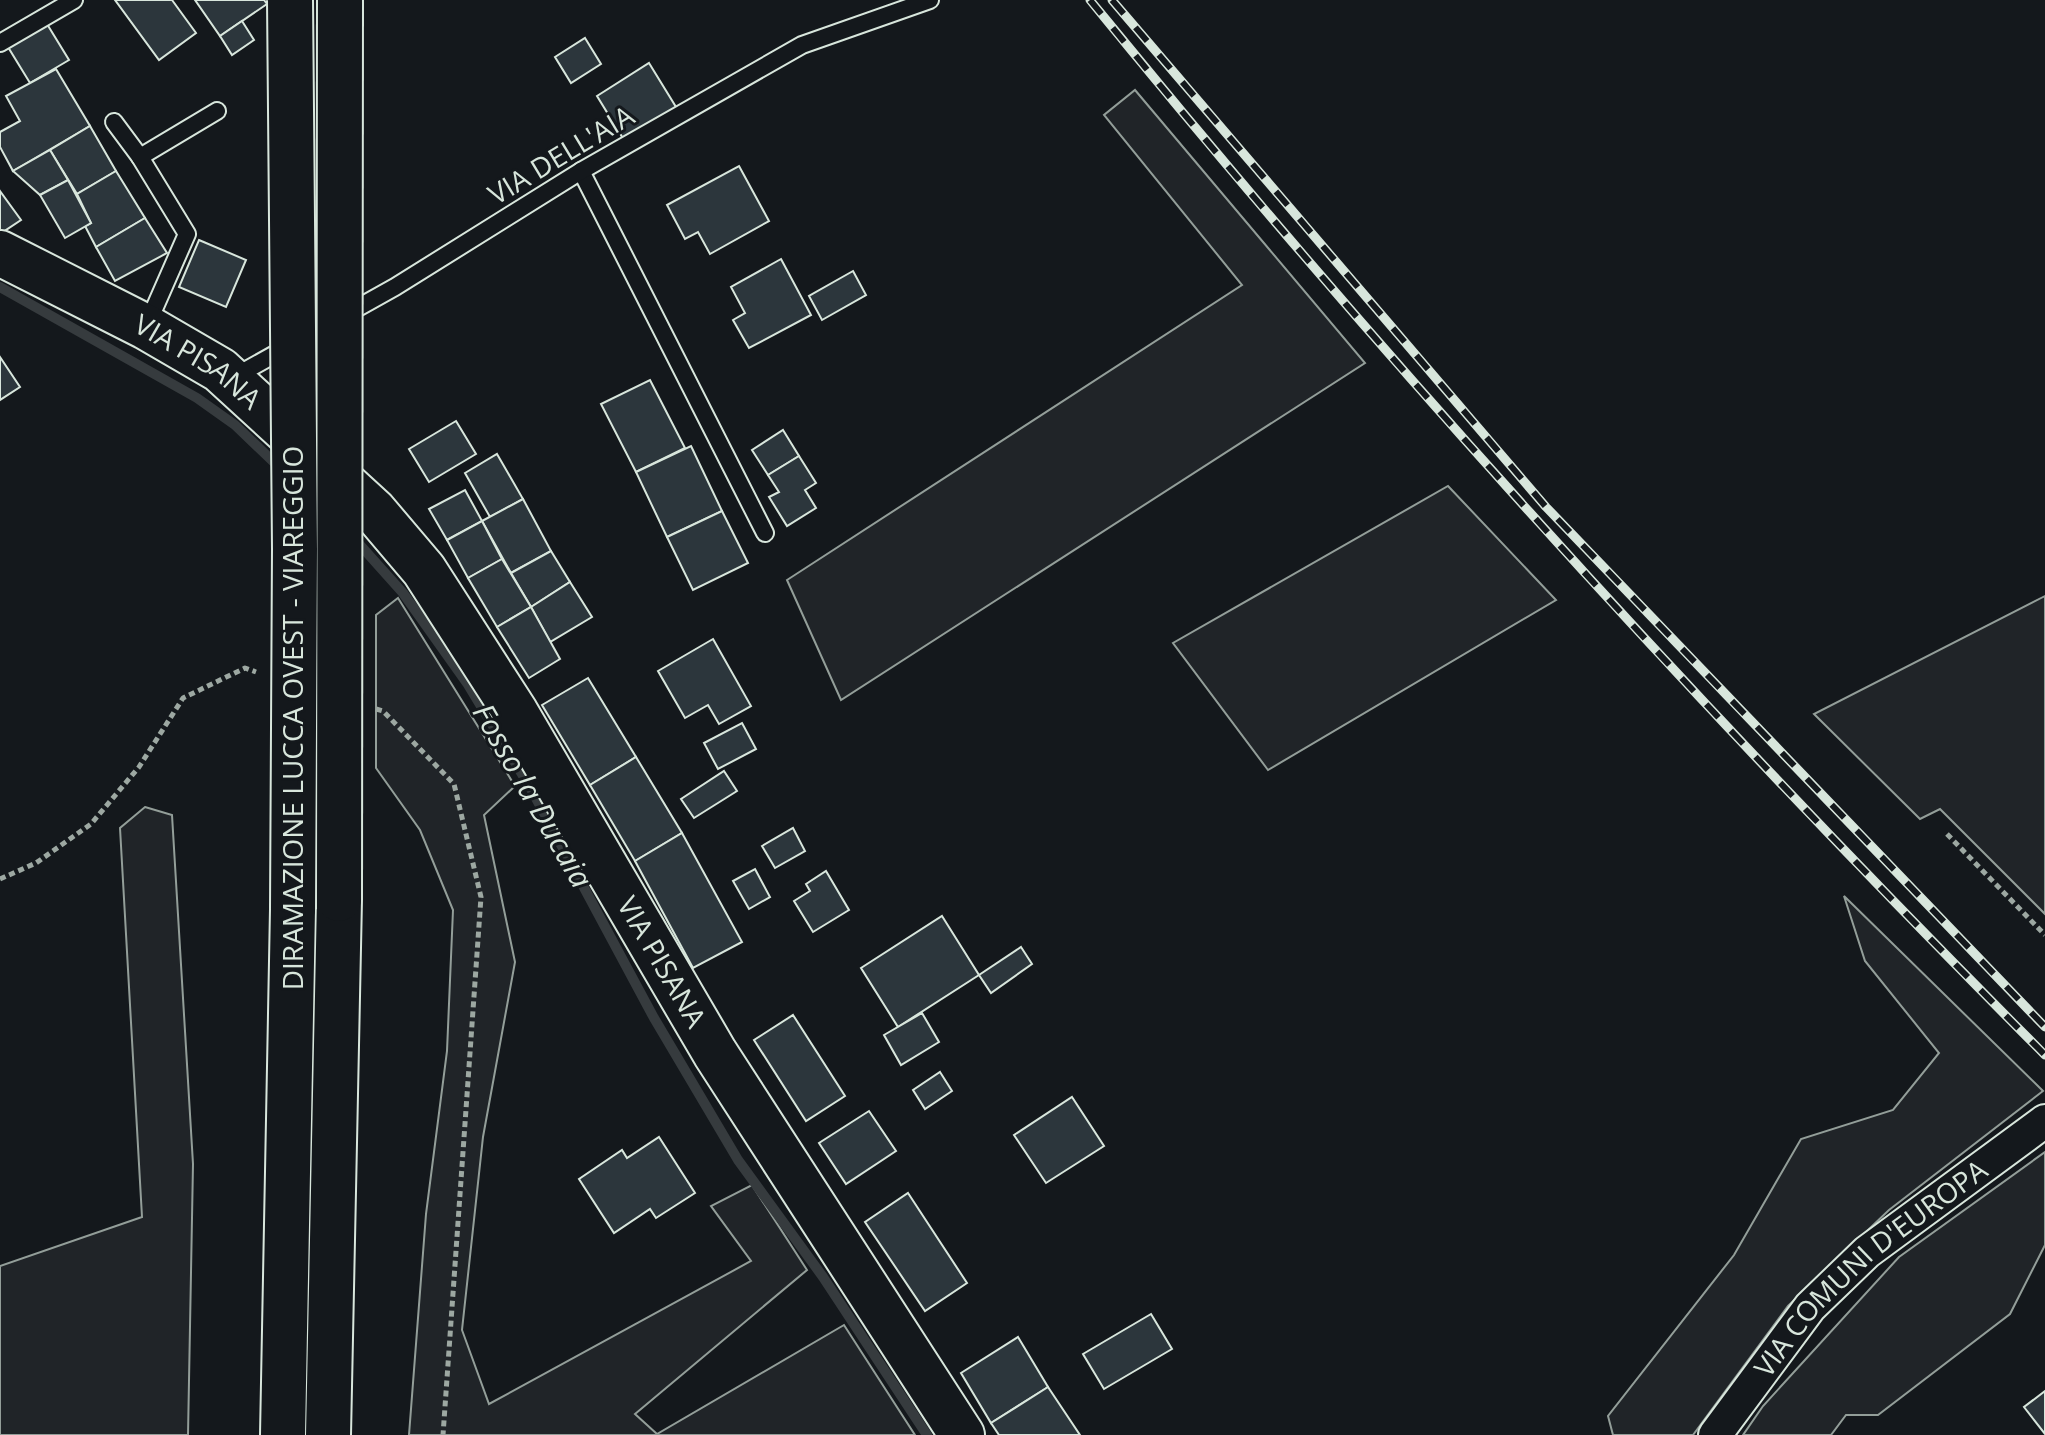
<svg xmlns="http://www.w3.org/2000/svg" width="2045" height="1435" font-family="'Open Sans',sans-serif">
<rect width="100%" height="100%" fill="#14181c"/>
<g fill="#202428" stroke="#939e99" stroke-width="2">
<polygon points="1135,90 1365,363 841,700 787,580 1242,285 1104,115"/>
<polygon points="1448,486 1556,600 1268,770 1173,643"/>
<polygon points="2045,596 2045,914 1940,809 1920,819 1814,714"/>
<polygon points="398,598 515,786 484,815 515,962 483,1137 462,1330 489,1404 751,1261 711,1206 752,1185 807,1270 635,1414 657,1434 844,1325 915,1435 409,1435 426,1214 447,1051 453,910 420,830 376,768 376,615"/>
<polygon points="145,807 172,815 193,1164 188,1435 0,1435 0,1266 142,1217 120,828"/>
<polygon points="1844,896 2043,1091 1889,1210 1788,1306 1693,1435 1613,1435 1608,1416 1734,1255 1801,1139 1893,1110 1939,1053 1865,961"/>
<polygon points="2045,1152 2045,1245 2010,1314 1878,1415 1846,1415 1831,1435 1743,1435 1763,1406 1899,1257"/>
</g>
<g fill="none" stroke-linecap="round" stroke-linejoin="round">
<g stroke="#363b3e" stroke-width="10">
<polyline points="0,287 197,398 235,425 282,470"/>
<polyline points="352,536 403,593 467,683 531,789 654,1018 738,1160 823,1277 927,1435"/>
</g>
</g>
<g fill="#2c363c" stroke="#d8e6dc" stroke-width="2">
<polygon points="115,0 172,0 196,33 159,60"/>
<polygon points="195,0 264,0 267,4 220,36"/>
<polygon points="242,21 254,40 232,55 220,36"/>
<polygon points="47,24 69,60 30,83 8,47"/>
<polygon points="585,38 601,64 571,83 555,57"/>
<polygon points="649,63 676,107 624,140 597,96"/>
<polygon points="56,69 90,126 13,171 0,147 0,132 20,121 6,96"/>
<polygon points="90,126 116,171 77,194 50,150"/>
<polygon points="50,150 68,180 40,195 13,171"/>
<polygon points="739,166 769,221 710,254 698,232 685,239 667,205"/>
<polygon points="116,171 145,218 96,247 85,226 91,223 77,194"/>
<polygon points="68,180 91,223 65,238 40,195"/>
<polygon points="0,191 21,220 0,234"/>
<polygon points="145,218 167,253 115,281 96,247"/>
<polygon points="199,240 246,260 226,307 179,287"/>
<polygon points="781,259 811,315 749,348 733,320 745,313 731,287"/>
<polygon points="853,271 866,295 822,320 809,296"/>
<polygon points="0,357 20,387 0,400"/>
<polygon points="650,380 685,448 636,472 601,404"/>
<polygon points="456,421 476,454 429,482 409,449"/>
<polygon points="783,430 799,456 768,475 752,450"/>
<polygon points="691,446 722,511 667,537 636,472"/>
<polygon points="497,454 523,499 490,517 465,473"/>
<polygon points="799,456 816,483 805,490 816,508 787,526 769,497 779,492 768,475"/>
<polygon points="465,490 482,521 447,540 429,509"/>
<polygon points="523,499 551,551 511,573 482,521"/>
<polygon points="722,511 748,563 693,590 667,537"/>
<polygon points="482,521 502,559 468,578 447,540"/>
<polygon points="551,551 570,582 531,607 511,573"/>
<polygon points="502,559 531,607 497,627 468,578"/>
<polygon points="570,582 592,617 550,642 531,607"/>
<polygon points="531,607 560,659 529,678 497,627"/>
<polygon points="713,639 751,706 719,724 708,705 685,718 658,671"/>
<polygon points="588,678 636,757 590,785 542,705"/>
<polygon points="742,723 756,749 718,769 704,743"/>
<polygon points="636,757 682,833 635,861 590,785"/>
<polygon points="724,771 737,791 694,818 681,799"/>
<polygon points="793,828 805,851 775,868 762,846"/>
<polygon points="682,833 742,942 693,968 635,861"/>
<polygon points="755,869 770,897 749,909 733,881"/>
<polygon points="826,871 849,910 813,932 794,901 810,891 806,884"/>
<polygon points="942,916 979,975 898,1027 861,968"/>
<polygon points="1021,947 1032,964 991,993 979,975"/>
<polygon points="922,1013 939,1042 901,1065 884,1035"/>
<polygon points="793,1015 845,1096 806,1121 754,1040"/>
<polygon points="940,1072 952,1091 925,1109 913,1090"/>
<polygon points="1072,1097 1104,1146 1046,1183 1014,1135"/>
<polygon points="869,1111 896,1151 846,1184 819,1143"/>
<polygon points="659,1137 695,1193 656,1218 650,1209 614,1233 579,1179 622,1150 627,1158"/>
<polygon points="908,1193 967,1283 925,1311 865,1222"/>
<polygon points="1151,1314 1172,1349 1104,1389 1083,1354"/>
<polygon points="1018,1337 1048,1387 991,1423 961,1373"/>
<polygon points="1048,1387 1080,1435 999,1435 991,1423"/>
<polygon points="2045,1391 2045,1434 2024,1407"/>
</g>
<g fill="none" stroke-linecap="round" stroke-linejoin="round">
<defs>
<g id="service">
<polyline points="0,43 74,0"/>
<polyline points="114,122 140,157"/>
<polyline points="581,171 765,533"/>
<polyline points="147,325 187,234 140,157 217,111"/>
<polyline points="234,377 395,287 581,171 802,45 930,0"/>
</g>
<g id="minor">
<path id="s1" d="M 1715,1435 L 1810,1307 L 1867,1252 L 2045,1121"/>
</g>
<g id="secondary">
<path id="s2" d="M 0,253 L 146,327 L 220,370 L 374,511 L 424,570 L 516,713 L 715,1053 L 962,1435"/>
</g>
<g id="motorway">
<polyline points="283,1435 293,909"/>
<polyline points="328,1435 339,899"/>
</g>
</defs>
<use href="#service" stroke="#d8e6dc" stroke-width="20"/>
<use href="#minor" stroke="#d8e6dc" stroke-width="36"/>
<use href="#secondary" stroke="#d8e6dc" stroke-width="48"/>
<use href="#motorway" stroke="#d8e6dc" stroke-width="48"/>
<g stroke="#9da8a2" stroke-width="5" stroke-dasharray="6 4" stroke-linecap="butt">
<polyline points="376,709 383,711 454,784 481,897 443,1435"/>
<polyline points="1947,834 2045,935"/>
<polyline points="0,879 36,863 91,824 139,767 183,698 245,668 256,672"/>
</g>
<use href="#service" stroke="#14181c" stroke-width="16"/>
<use href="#minor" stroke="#14181c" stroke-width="32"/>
<use href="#secondary" stroke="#14181c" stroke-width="44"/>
<use href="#motorway" stroke="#14181c" stroke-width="44"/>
<defs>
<g id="rail">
<path d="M 1090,0 C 1390,368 1710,719 2045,1055"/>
<polyline points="1112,0 1546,507 2045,1027"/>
</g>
</defs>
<use href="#rail" stroke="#d8e6dc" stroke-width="9"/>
<use href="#rail" stroke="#14181c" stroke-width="6" stroke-dasharray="18" stroke-linecap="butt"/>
<defs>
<g id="motorway-bridge">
<polyline points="290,0 295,549 293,909"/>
<polyline points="339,899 340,0"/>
</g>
</defs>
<use href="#motorway-bridge" stroke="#d8e6dc" stroke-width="48" stroke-linecap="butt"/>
<use href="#motorway-bridge" stroke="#14181c" stroke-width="44"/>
</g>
<g text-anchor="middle" stroke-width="6" stroke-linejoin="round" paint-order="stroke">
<g font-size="28" fill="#d8e6dc" stroke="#14181c">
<text transform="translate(561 155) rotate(-31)" y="10">VIA DELL'AIA</text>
<text dy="10" stroke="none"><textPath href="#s2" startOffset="226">VIA PISANA</textPath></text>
<text transform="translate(293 718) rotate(-90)" y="10">DIRAMAZIONE LUCCA OVEST - VIAREGGIO</text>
<text dy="10" stroke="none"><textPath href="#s2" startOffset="994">VIA PISANA</textPath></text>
<text dy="10" stroke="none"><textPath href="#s1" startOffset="230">VIA COMUNI D'EUROPA</textPath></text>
</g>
<g font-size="30" font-style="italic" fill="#d8e6dc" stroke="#14181c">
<text transform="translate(532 796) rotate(60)" y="10">Fosso la Ducaia</text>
</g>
</g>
</svg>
